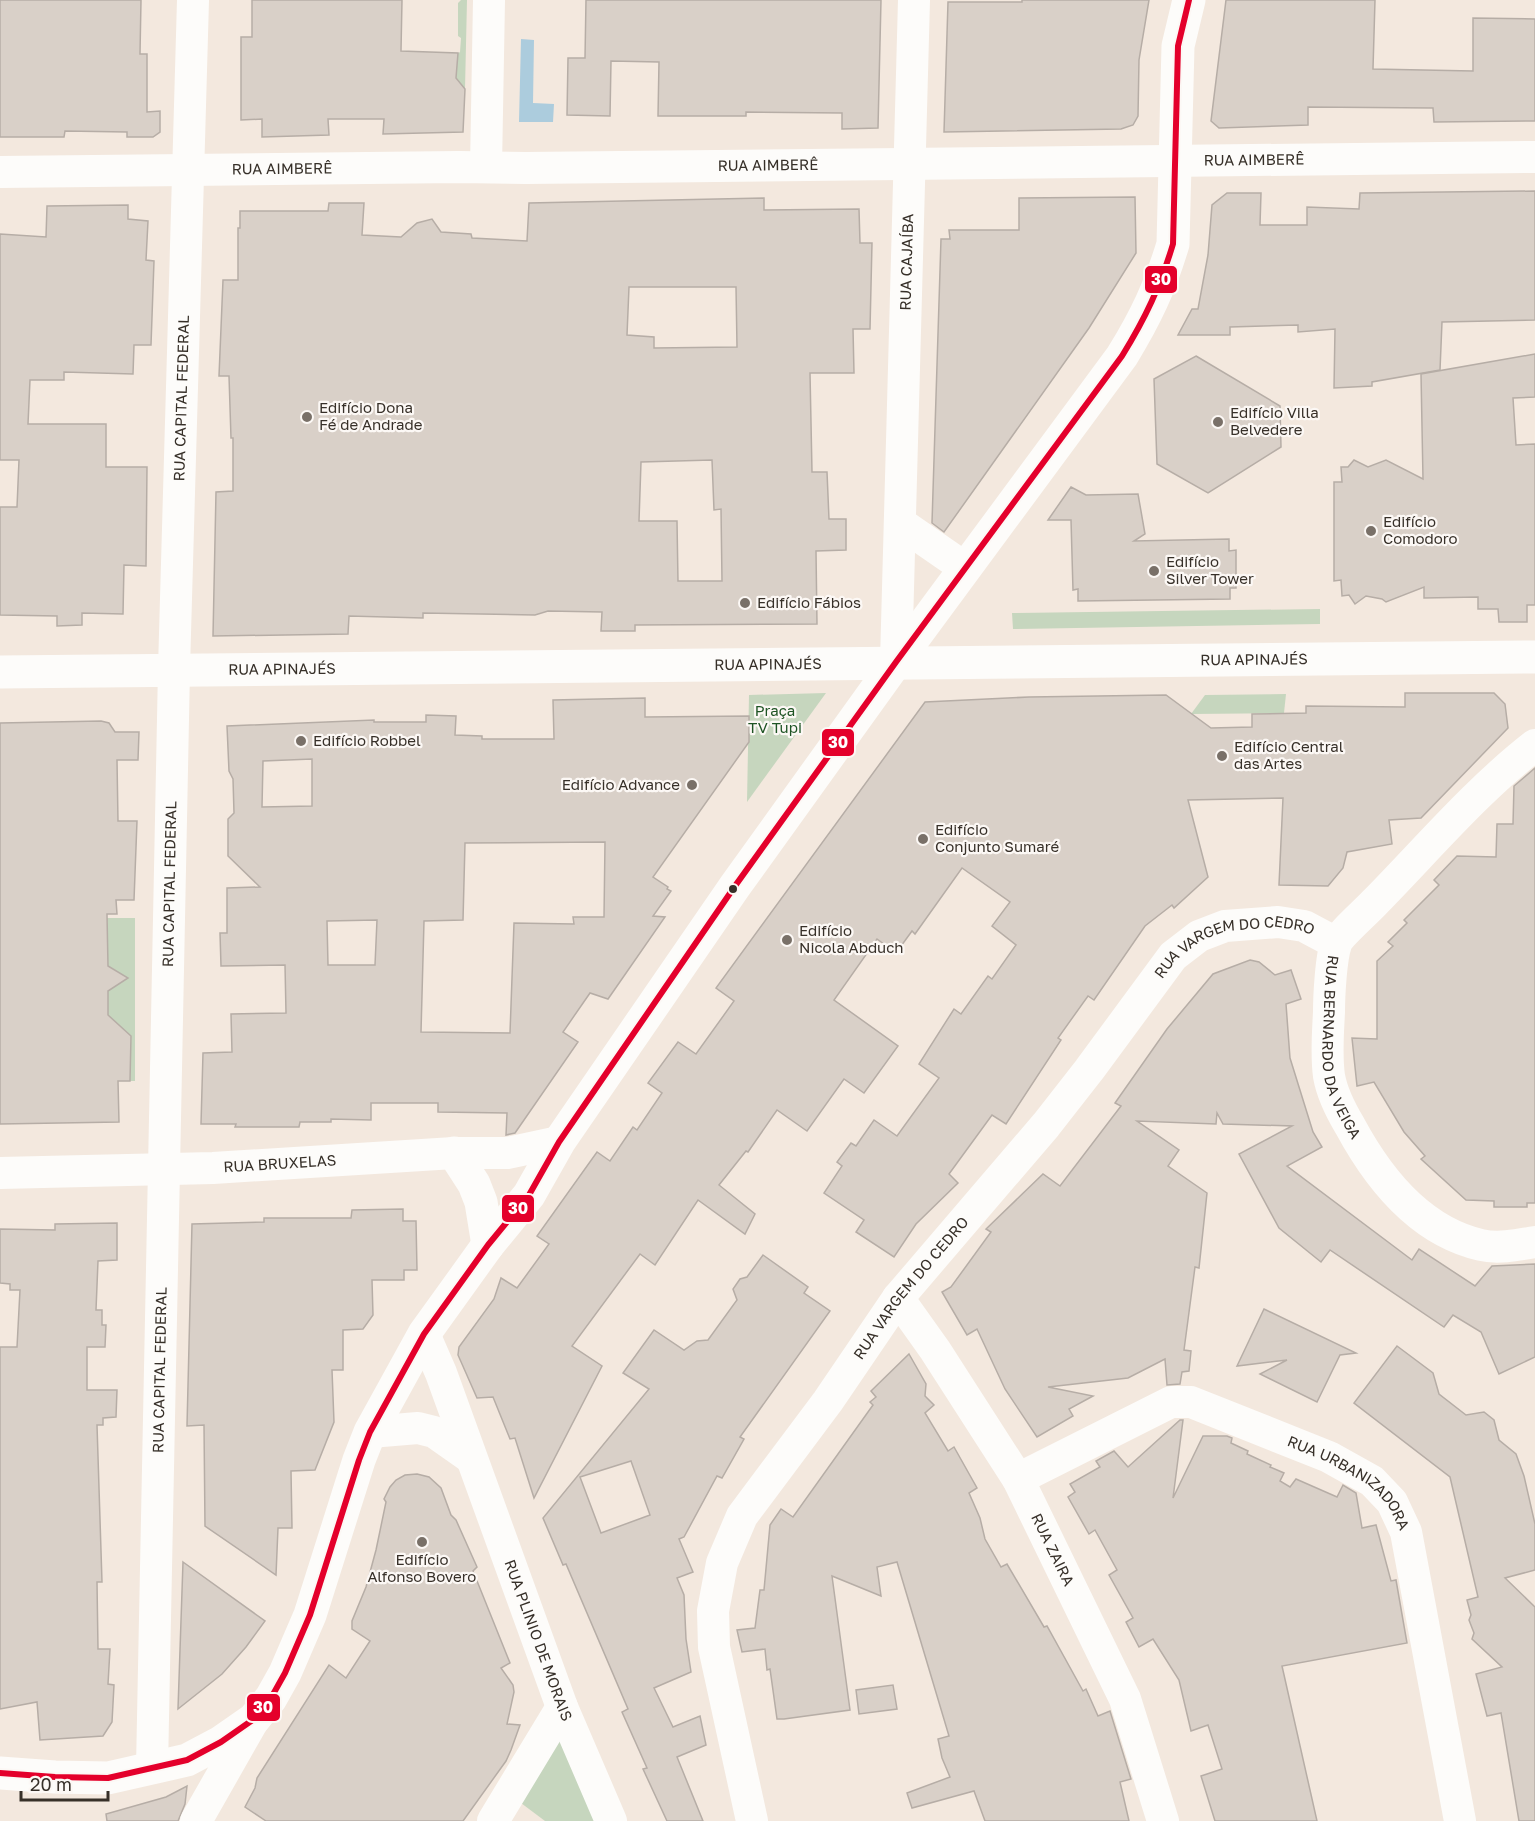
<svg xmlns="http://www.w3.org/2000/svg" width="1535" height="1821" font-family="'Golos Text',sans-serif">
<rect width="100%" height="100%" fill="#f3e8de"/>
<g fill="#c6d6be">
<polygon points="461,0 467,0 465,89 455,83 456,55 460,52 461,38 458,36 458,3"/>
<polygon points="1320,609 1320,624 1013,629 1012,613"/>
<polygon points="826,693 747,802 749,695"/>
<polygon points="1286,694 1284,713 1191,714 1205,695"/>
<polygon points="107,918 135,918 135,1081 130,1081 131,1036 101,1009 108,987 123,981 123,975 108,966"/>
<polygon points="566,1726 603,1821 545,1821 521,1803"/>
</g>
<polygon fill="#acccdd" points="521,39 534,40 533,103 554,104 553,122 519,122"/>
<g fill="#d9d0c8" stroke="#b6ada6" stroke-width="1.5" fill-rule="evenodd">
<polygon points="0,0 141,0 140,54 147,54 147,112 160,111 160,132 153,137 127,137 127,132 65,131 64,137 0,137"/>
<polygon points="252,0 402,0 401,51 458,53 456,78 465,89 463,132 383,134 384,119 328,119 329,135 262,137 262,119 241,120 241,37 252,37"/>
<polygon points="586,0 881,0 878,128 842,129 842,113 746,112 746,116 658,116 659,62 611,61 610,116 567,115 568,58 585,58"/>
<polygon points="1022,0 1149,0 1139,60 1138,116 1133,125 1121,129 944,132 948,2 1022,2"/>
<polygon points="1226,0 1375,0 1373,69 1473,71 1473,18 1535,19 1535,121 1434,122 1433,108 1308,107 1308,125 1219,128 1211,121"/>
<polygon points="1535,191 1535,320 1442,322 1440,370 1372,382 1372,386 1334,388 1335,329 1298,332 1298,325 1230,327 1230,335 1178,335 1192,309 1198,309 1208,255 1212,205 1227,193 1261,193 1260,225 1307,225 1307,207 1359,209 1360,193"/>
<polygon points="1135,197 1136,253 1089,328 944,532 932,523 941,239 950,239 949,230 1019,230 1019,198"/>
<path d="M 764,198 L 764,210 L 859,209 L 860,243 L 872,243 L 870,329 L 853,329 L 854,373 L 810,373 L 812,472 L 827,472 L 829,519 L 846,519 L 846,550 L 816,551 L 817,624 L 635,625 L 635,631 L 601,631 L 602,612 L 548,611 L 535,615 L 423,613 L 423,618 L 349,616 L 348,634 L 213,636 L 216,492 L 233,491 L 233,438 L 231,438 L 229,376 L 219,376 L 223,280 L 238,280 L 238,228 L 240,228 L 240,211 L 328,211 L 329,203 L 364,203 L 362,235 L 401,237 L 417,223 L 432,219 L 441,232 L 471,234 L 472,238 L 527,241 L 529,203 ZM 629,287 L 736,287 L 737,347 L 654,348 L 654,337 L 627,335 ZM 712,460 L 714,510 L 721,509 L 722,581 L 678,581 L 677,521 L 639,521 L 641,462 Z"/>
<polygon points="128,205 128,219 148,221 146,260 154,261 151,345 134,345 133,374 64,372 64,380 30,380 28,424 106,424 106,467 147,467 146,566 124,565 123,614 82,613 82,625 57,626 57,616 0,615 0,507 17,507 19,460 0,460 0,234 46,237 47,206"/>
<polygon points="1535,354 1535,397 1513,398 1516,445 1535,444 1535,605 1527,605 1527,622 1499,622 1498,609 1478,609 1478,597 1424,598 1424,587 1386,602 1382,599 1366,596 1355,604 1349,595 1342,596 1341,580 1334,581 1334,482 1342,482 1341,467 1348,467 1354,460 1368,467 1386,460 1423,479 1421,374"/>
<polygon points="1196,356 1280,406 1281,447 1208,493 1157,464 1154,379"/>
<polygon points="1071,487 1086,495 1138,494 1145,534 1134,541 1229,539 1229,551 1236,550 1236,588 1230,588 1230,599 1078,601 1078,589 1073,590 1071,520 1048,520"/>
<polygon points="1405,693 1494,693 1505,704 1508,728 1421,818 1389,820 1392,844 1347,852 1343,868 1328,886 1279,885 1283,798 1188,800 1208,877 1174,908 1172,905 1145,926 1094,1000 1088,996 1058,1038 1061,1040 1006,1124 992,1115 949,1174 958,1183 916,1224 894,1257 856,1232 864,1220 824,1193 842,1166 837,1162 851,1143 856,1146 874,1120 897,1136 939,1078 919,1064 954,1009 961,1014 988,976 992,979 1016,945 992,926 1010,902 962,868 915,934 912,931 896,953 877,939 834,1000 898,1046 864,1093 844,1079 807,1131 777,1110 748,1152 746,1151 719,1185 755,1214 745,1234 698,1200 655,1265 640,1254 572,1346 602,1366 534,1498 515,1438 510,1439 493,1397 477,1398 458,1355 459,1347 494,1299 501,1278 517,1288 549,1244 537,1236 597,1152 610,1161 633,1127 637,1130 662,1093 648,1083 678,1042 696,1054 734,1001 716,988 925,702 1029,697 1166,695 1211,728 1252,727 1252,714 1306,713 1306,706 1405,707"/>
<path d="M 645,698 L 645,717 L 749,716 L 749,742 L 653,877 L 668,887 L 667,889 L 671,891 L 653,916 L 665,917 L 608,999 L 590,993 L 563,1032 L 578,1042 L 515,1133 L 506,1135 L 507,1113 L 438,1112 L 438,1103 L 371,1103 L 371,1120 L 331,1119 L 331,1122 L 300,1122 L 299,1127 L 235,1127 L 236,1124 L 201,1124 L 203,1053 L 232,1052 L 231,1014 L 286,1013 L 285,965 L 221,966 L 220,933 L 227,933 L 227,888 L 260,887 L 228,856 L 228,819 L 234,813 L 233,779 L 229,771 L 227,726 L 374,720 L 374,722 L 426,722 L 426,715 L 456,716 L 455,735 L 482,736 L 482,739 L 554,739 L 553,700 ZM 312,759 L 312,806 L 262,807 L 263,761 ZM 605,842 L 604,917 L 573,917 L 574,924 L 514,923 L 510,1033 L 421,1032 L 424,921 L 463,920 L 465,843 ZM 327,921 L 377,920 L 375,965 L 328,965 Z"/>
<polygon points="101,721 109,723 115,732 139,732 138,760 117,760 118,821 137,821 134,900 116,900 117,914 107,914 108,966 128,978 108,991 108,1015 131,1036 130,1081 118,1081 119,1122 0,1124 0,723"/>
<polygon points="1535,768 1535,1203 1527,1203 1527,1207 1494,1207 1494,1201 1466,1200 1421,1159 1425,1156 1404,1132 1374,1082 1357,1086 1352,1038 1377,1039 1377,961 1393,946 1388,942 1407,923 1404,920 1439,885 1434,880 1457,856 1496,857 1497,824 1513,824 1514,786"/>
<polygon points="1250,960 1259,962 1275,975 1291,970 1301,999 1286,1004 1290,1058 1313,1132 1322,1147 1287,1166 1412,1260 1419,1249 1475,1286 1492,1266 1535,1264 1535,1357 1499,1374 1481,1332 1453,1315 1444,1327 1330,1250 1321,1262 1279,1228 1239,1154 1292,1126 1223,1124 1217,1113 1216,1124 1137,1121 1179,1150 1168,1166 1207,1193 1199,1268 1195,1267 1184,1350 1191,1351 1189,1371 1182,1372 1180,1384 1167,1385 1165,1359 1128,1378 1048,1387 1093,1396 1069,1409 1073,1416 1037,1437 1005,1389 977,1329 967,1335 942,1292 951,1287 991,1232 986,1229 1043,1174 1060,1186 1121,1106 1115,1103 1167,1029 1213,974"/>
<polygon points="403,1209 403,1221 416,1221 417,1270 404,1270 404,1280 372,1280 373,1315 363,1329 343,1330 343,1370 332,1370 334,1422 315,1470 291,1471 292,1528 278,1528 276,1575 205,1526 204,1425 187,1426 192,1224 264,1222 264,1218 351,1218 352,1210"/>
<polygon points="117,1223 117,1260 98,1261 96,1310 102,1310 102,1325 106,1325 105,1347 87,1347 87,1390 117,1390 116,1417 103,1418 103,1425 97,1425 102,1582 97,1582 98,1649 110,1649 108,1684 114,1685 112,1722 103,1736 40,1740 37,1702 0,1709 0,1347 17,1347 20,1290 10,1290 10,1284 0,1283 0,1229 55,1230 55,1224"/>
<path d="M 763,1255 L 808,1287 L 804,1293 L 830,1311 L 740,1437 L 744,1439 L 722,1478 L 717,1476 L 684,1537 L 679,1539 L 693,1572 L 677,1578 L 684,1595 L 686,1639 L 691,1672 L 654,1688 L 673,1727 L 700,1716 L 706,1745 L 677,1757 L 703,1821 L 667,1821 L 643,1769 L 647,1768 L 622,1712 L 628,1709 L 566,1564 L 563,1565 L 543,1518 L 649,1389 L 623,1373 L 654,1330 L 684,1350 L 697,1341 L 708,1340 L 737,1300 L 733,1289 L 740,1279 L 747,1277 ZM 631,1461 L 650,1515 L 601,1533 L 580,1477 Z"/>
<polygon points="1264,1309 1356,1353 1340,1355 1317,1402 1260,1374 1287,1360 1237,1366"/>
<polygon points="1397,1346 1433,1373 1439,1394 1466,1415 1484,1412 1494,1420 1499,1440 1516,1454 1524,1476 1535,1524 1535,1570 1505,1578 1535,1607 1535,1821 1519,1821 1501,1713 1487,1716 1476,1674 1502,1667 1472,1639 1474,1633 1469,1620 1471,1615 1467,1600 1478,1597 1450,1477 1354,1403"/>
<polygon points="909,1354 926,1384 925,1396 934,1405 925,1413 948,1451 954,1447 977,1488 969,1493 980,1518 985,1539 1001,1567 1007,1564 1044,1627 1047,1626 1083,1691 1086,1689 1098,1716 1110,1711 1131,1779 1120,1782 1129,1821 985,1821 974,1791 912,1808 907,1793 950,1777 942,1758 938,1739 949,1736 897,1562 877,1567 881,1596 832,1576 850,1710 784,1719 777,1719 770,1669 767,1670 765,1649 742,1652 737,1630 755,1628 760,1590 764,1590 770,1525 781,1509 793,1517 873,1405 870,1402 876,1397 871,1391"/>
<polygon points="1180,1420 1183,1420 1173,1498 1203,1436 1227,1436 1232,1438 1231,1443 1248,1451 1247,1454 1271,1465 1270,1467 1284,1473 1280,1481 1290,1487 1296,1479 1337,1497 1343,1485 1356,1493 1362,1528 1376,1525 1391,1581 1396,1580 1407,1643 1282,1666 1317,1821 1215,1821 1201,1776 1222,1769 1208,1725 1191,1731 1179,1680 1153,1639 1139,1647 1126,1622 1133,1618 1109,1575 1117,1570 1095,1530 1089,1534 1068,1497 1075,1492 1070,1484 1100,1467 1096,1461 1114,1451 1128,1467"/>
<polygon points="417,1474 429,1477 441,1488 451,1515 456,1520 477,1567 473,1571 510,1663 501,1668 513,1685 514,1692 507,1724 520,1725 511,1750 506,1761 463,1821 266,1821 245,1807 255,1788 257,1778 329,1665 346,1678 370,1641 352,1629 352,1621 366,1587 376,1550 386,1502 384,1499 390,1487 396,1480 405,1475"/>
<polygon points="183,1562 265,1621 246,1647 222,1674 178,1709"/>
<polygon points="893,1685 897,1709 859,1714 856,1690"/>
<polygon points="187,1786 185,1804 178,1821 107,1821 106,1814 166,1797"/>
</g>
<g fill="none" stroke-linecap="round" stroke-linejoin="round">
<g stroke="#fdfcfa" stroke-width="32">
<polyline points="486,167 489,0"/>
<path id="s1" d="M 0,172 L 459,167 L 526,168 L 1535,157"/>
<polyline points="900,523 965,568"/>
<path id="s2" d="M 896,662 L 914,0"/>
<path id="s3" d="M 1535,745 C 1477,790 1428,848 1376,901 C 1368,910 1339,935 1336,944 C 1331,958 1329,996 1329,1012 C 1328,1033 1326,1055 1329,1076 C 1332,1093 1341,1111 1350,1126 C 1378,1178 1420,1231 1481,1245 C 1498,1249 1518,1245 1535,1242"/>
<path id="s4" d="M 0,1173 L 213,1168 L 454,1153 L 507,1153 L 559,1142"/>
<path id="s5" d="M 898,1298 L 935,1350 L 1018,1479 L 1125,1699 L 1163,1821"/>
<path id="s6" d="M 424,1334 L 441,1373 L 562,1707 L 611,1821"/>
<polyline points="370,1432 418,1428 434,1432 471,1458"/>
<path id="s7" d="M 1018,1479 L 1171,1402 L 1191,1402 L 1329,1457 L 1372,1481 L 1392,1502 L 1406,1532 L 1460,1821"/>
<path id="s8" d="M 152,1768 L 174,669 L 193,0"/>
<polyline points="196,1821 254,1719"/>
<polyline points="493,1821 562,1707"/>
<path id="s9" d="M 752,1821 L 714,1647 L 713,1611 L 722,1563 L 742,1516 L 828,1401 L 898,1298 L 1046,1125 L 1089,1070 L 1173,956 L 1199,936 L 1225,926 L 1278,922 L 1304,926 L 1336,943"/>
</g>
<g stroke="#fdfcfa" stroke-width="33">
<path id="s10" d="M 0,672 L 1535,657"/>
<polyline points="454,1153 474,1184 481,1202 488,1245"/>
<path d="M 0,1773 L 55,1777 L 108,1778 L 187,1760 L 221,1742 L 254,1719 L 271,1698 L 285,1673 L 310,1615 L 359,1460 L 370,1432 L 424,1334 L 488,1245 L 529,1195 L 559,1142 L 735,886 L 896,662 L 1122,356 C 1146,317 1160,287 1173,244 L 1178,46 L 1189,0"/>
</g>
<defs>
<path id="bus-1" d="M 0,1773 L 55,1777 L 108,1778 L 187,1760 L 221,1742 L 254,1719 L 271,1698 L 285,1673 L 310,1615 L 359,1460 L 370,1432 L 424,1334 L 488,1245 L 529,1195 L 559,1142 L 735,886 L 896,662 L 1122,356 C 1146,317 1160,287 1173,244 L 1178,46 L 1189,0"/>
</defs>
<use href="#bus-1" stroke="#fcf8f5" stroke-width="10"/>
<use href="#bus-1" stroke="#e4002b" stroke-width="6"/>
</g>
<g fill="#797068" stroke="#fcf8f5" stroke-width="2">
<circle cx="307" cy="417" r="6"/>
<circle cx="1218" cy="422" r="6"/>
<circle cx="1371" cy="531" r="6"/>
<circle cx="1154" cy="571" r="6"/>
<circle cx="745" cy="603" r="6"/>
<circle cx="301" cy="741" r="6"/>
<circle cx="1222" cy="756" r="6"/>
<circle cx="692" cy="785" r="6"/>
<circle cx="923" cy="839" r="6"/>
<circle cx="787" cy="940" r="6"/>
<circle cx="422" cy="1542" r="6"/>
</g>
<circle fill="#373029" stroke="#fcf8f5" stroke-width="2" cx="733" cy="889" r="5"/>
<g text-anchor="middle" stroke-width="4.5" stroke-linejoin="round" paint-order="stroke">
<g font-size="15" fill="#373029" stroke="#fcf8f5">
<text dy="5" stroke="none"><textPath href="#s1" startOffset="1254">RUA AIMBERÊ</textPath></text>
<text dy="5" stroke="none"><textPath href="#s1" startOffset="768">RUA AIMBERÊ</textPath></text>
<text dy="5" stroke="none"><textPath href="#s1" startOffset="282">RUA AIMBERÊ</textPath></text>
<text dy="5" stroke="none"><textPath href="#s2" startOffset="400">RUA CAJAÍBA</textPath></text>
<text dy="5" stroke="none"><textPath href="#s8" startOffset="1370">RUA CAPITAL FEDERAL</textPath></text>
<text dy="5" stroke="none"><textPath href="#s10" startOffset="1254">RUA APINAJÉS</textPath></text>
<text dy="5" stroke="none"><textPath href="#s10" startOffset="768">RUA APINAJÉS</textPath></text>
<text dy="5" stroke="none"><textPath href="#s10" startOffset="282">RUA APINAJÉS</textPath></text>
<text dy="5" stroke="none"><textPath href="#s8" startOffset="884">RUA CAPITAL FEDERAL</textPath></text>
<text dy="5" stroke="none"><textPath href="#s9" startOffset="1084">RUA VARGEM DO CEDRO</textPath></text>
<text dy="5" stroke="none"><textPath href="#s3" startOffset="388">RUA BERNARDO DA VEIGA</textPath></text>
<text dy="5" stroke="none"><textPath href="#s4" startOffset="280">RUA BRUXELAS</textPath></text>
<text dy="5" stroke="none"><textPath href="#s9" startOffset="598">RUA VARGEM DO CEDRO</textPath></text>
<text dy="5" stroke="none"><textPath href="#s8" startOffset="398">RUA CAPITAL FEDERAL</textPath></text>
<text dy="5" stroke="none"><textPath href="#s7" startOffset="372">RUA URBANIZADORA</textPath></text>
<text dy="5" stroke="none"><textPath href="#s5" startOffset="296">RUA ZAIRA</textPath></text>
<text dy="5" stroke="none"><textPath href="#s6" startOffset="327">RUA PLINIO DE MORAIS</textPath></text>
</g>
<g font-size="15" fill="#373029" stroke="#fcf8f5" text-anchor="start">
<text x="319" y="413">Edifício Dona<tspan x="319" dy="17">Fé de Andrade</tspan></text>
<text x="1230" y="418">Edifício Villa<tspan x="1230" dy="17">Belvedere</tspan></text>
<text x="1383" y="527">Edifício<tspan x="1383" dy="17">Comodoro</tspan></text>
<text x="1166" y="567">Edifício<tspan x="1166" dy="17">Silver Tower</tspan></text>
<text x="757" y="608">Edifício Fábios</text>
<text x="313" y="746">Edifício Robbel</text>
<text x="1234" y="752">Edifício Central<tspan x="1234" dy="17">das Artes</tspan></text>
<text x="680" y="790" text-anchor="end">Edifício Advance</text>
<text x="935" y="835">Edifício<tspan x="935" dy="17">Conjunto Sumaré</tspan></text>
<text x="799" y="936">Edifício<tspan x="799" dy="17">Nicola Abduch</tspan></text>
<text x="422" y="1565" text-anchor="middle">Edifício<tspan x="422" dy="17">Alfonso Bovero</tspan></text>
</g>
<g font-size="15" fill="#1e5424" stroke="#fcf8f5">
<text x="775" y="716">Praça<tspan x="775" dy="17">TV Tupi</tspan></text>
</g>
</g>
<g stroke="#fcf8f5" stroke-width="2">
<rect x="1144" y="265" width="34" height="29" rx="6" fill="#e4002b"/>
<rect x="821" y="728" width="34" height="29" rx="6" fill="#e4002b"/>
<rect x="501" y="1194" width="34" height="29" rx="6" fill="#e4002b"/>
<rect x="246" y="1693" width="35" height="29" rx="6" fill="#e4002b"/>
</g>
<g font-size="16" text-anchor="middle" font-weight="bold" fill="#fff">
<text x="1161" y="285">30</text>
<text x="838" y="748">30</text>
<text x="518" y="1214">30</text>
<text x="263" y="1713">30</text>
</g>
<path d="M21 1791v9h87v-9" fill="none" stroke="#373029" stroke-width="3"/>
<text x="30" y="1791" font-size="18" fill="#373029" stroke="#fcf8f5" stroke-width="4.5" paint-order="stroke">20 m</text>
</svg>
